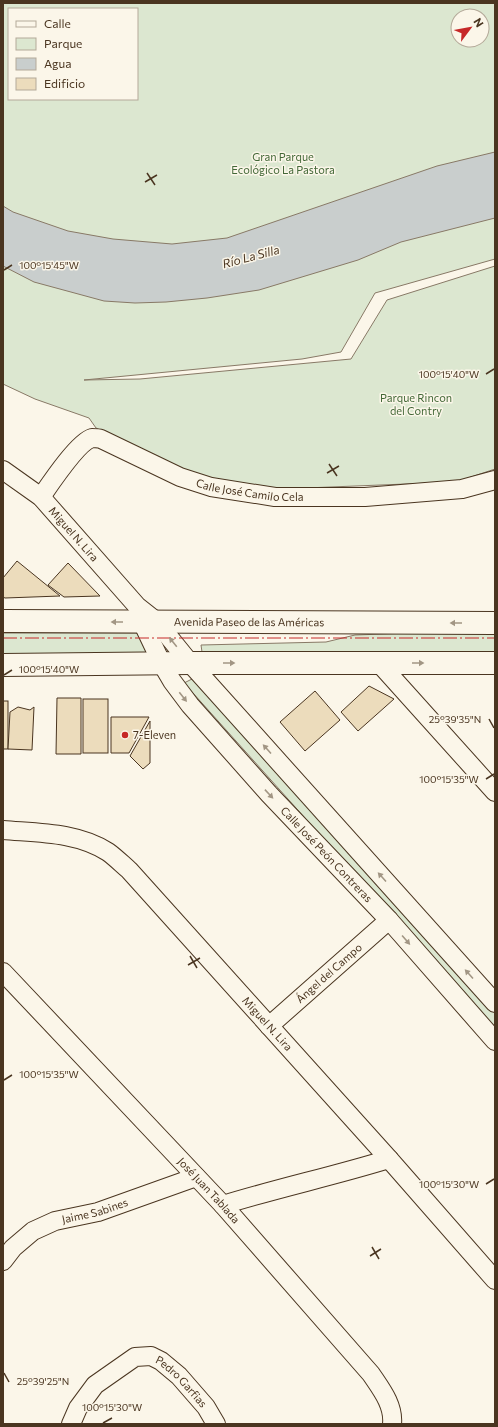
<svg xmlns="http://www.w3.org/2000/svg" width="498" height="1427" font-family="Commissioner,sans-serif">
<rect width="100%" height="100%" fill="#fbf6e9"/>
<g fill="#dce7d0" stroke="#887966" fill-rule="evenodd">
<path d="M 3,3 L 495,3 L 495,259 L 375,293 L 341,352 L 302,359 L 84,380 L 140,379 L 351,359 L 387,300 L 495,266 L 495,469 L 456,482 L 280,489 L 203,479 L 96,428 L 89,418 L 35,399 L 3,384 ZM 9,9 L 137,9 L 137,99 L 9,99 ZM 458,16 L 482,16 L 482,40 L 458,40 Z"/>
<polygon points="495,630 495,653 207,655 202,652 201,645 326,642 355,635"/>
<polygon points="3,633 144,633 154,655 3,655"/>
<polygon points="198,676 495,1007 495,1030 184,683"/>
</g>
<polygon fill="#c9cecd" stroke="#887966" points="495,152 495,218 401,242 358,260 259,290 207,298 166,302 135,303 104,301 34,282 3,266 3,206 13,212 68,231 113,239 172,244 227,238 437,166"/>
<g fill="#ecdcbc" stroke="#4a3520">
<polygon points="17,561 60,596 5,598 3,597 3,578"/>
<polygon points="68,563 100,596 64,597 48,585"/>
<polygon points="369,686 394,699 358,731 341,712"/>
<polygon points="315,691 340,720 305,751 280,722"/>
<polygon points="57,698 81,698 81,754 56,754"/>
<rect x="83" y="699" width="25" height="54"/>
<rect x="3" y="701" width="5" height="48"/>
<polygon points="18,707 30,710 34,707 32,750 8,749 10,712"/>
<polygon points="111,717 149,717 129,753 111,753"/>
<polygon points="150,721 150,763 143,769 130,756"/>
</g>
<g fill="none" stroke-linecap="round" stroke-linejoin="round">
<defs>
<g id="minor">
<path id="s1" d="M 3,470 L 41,497 L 137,606 L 156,621 L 190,663 L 495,1003"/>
<path id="s2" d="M 41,497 C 50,484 78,442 92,438 C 94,438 98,438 101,439 L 180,477 L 211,487 L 275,497 L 365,497 L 462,489 L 495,480"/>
<path id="s3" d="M 139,610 L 142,622 L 162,664 L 172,681 L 190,705 L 269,794 L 389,920 L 495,1041"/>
<polyline points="379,663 495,792"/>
<path id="s4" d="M 3,830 C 38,833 77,832 108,852 C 115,857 122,864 129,870 L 389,1159 L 495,1280"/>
<path id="s5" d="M 3,972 L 223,1205 L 371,1374 C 381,1389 394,1405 392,1424"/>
<path id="s6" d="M 269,1026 L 389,920"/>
<path d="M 223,1205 C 278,1188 334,1176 389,1159"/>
<path id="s7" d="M 3,1261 L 13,1248 L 33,1231 L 55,1221 L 98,1212 L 196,1177"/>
<path id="s8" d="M 71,1424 L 78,1408 L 95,1385 L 135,1357 L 151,1356 L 161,1361 L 179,1376 L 206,1407 L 216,1424"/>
</g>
<g id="major">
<path id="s9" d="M 3,621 L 495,623"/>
<polyline points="3,665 190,663 495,663"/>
</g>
</defs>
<use href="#minor" stroke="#4a3520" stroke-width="20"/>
<use href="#major" stroke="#4a3520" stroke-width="24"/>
<use href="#minor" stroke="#fbf6e9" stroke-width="18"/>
<use href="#major" stroke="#fbf6e9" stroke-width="22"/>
<polyline stroke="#c62828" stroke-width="1" stroke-dasharray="14 3 2 3" stroke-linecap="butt" points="3,638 495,638"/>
</g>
<defs><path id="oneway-solid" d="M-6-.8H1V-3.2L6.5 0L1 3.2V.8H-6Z"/></defs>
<g fill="#a29684">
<use href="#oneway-solid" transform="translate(117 622) rotate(-180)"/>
<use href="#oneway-solid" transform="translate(456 623) rotate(-180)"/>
<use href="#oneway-solid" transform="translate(173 642) rotate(-129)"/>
<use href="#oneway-solid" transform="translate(229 663)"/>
<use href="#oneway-solid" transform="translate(418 663)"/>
<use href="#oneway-solid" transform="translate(183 697) rotate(52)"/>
<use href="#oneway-solid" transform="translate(267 749) rotate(-132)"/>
<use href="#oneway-solid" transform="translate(269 794) rotate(47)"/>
<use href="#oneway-solid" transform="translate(382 877) rotate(-132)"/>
<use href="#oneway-solid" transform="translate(406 940) rotate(49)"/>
<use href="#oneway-solid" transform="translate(469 974) rotate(-132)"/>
</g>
<path fill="none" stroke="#4a3520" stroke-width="1.5" d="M 147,173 L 155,185M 145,182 L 157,175M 4,270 L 12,265M 486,374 L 494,369M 329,464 L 337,476M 327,473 L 339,466M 4,675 L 12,670M 489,719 L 494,728M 486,779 L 494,774M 190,956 L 197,968M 188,965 L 200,958M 4,1080 L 12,1075M 486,1184 L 494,1179M 372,1247 L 379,1259M 370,1256 L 381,1249M 4,1373 L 9,1382M 103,1423 L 112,1418"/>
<circle fill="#c62828" stroke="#fbf6e9" stroke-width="1.5" cx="125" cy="735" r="4"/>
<g text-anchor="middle" stroke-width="3" stroke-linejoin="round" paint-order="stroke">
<g font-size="11" fill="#436837" stroke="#fbf6e9">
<text x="283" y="161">Gran Parque<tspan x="283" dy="13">Ecológico La Pastora</tspan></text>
<text x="416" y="402">Parque Rincon<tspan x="416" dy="13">del Contry</tspan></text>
</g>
<g font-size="11" fill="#4a3520" stroke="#fbf6e9">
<text dy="4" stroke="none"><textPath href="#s2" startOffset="247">Calle José Camilo Cela</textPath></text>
<text dy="4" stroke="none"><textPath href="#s1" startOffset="96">Miguel N. Lira</textPath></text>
<text dy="4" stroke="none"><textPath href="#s9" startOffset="246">Avenida Paseo de las Américas</textPath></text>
<text dy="4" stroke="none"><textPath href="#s3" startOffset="311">Calle José Peón Contreras</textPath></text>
<text dy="4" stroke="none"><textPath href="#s6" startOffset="80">Ángel del Campo</textPath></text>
<text dy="4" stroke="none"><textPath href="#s4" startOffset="343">Miguel N. Lira</textPath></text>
<text dy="4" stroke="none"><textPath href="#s5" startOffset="300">José Juan Tablada</textPath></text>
<text dy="4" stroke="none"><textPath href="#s7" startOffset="108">Jaime Sabines</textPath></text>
<text dy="4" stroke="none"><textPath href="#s8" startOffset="151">Pedro Garfias</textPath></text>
</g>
<g font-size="11" fill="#4a3520" stroke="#fbf6e9" text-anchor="start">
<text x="133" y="739">7-Eleven</text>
</g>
<g font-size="12" font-style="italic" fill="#4a3520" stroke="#fbf6e9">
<text transform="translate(251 257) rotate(-15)" y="4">Río La Silla</text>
</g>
</g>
<g font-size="10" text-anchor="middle" fill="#4a3520" stroke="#fbf6e9" stroke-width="3" stroke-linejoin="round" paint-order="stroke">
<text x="49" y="269">100°15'45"W</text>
<text x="449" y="378">100°15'40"W</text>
<text x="49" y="673">100°15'40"W</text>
<text x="455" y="723">25°39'35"N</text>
<text x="449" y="783">100°15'35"W</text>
<text x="49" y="1078">100°15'35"W</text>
<text x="449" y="1188">100°15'30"W</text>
<text x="43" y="1385">25°39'25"N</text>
<text x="112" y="1411">100°15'30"W</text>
</g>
<rect width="498" height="1427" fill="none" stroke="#4a3520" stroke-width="8"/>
<rect x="8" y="8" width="130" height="92" fill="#fbf6e9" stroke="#b4a999"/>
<rect x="16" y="21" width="20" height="6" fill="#fbf6e9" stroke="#b4a999"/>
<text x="44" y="28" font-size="12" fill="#4a3520">Calle</text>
<rect x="16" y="38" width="20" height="12" fill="#dce7d0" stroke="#b4a999"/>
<text x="44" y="48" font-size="12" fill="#4a3520">Parque</text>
<rect x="16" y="58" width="20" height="12" fill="#c9cecd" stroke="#b4a999"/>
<text x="44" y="68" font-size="12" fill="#4a3520">Agua</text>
<rect x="16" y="78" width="20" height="12" fill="#ecdcbc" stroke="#b4a999"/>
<text x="44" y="88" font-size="12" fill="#4a3520">Edificio</text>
<g transform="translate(470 28) rotate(58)"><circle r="19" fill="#fbf6e9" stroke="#b4a999"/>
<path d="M0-3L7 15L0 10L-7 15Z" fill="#c62828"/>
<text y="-6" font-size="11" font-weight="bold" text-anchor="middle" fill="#4a3520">N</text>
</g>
</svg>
